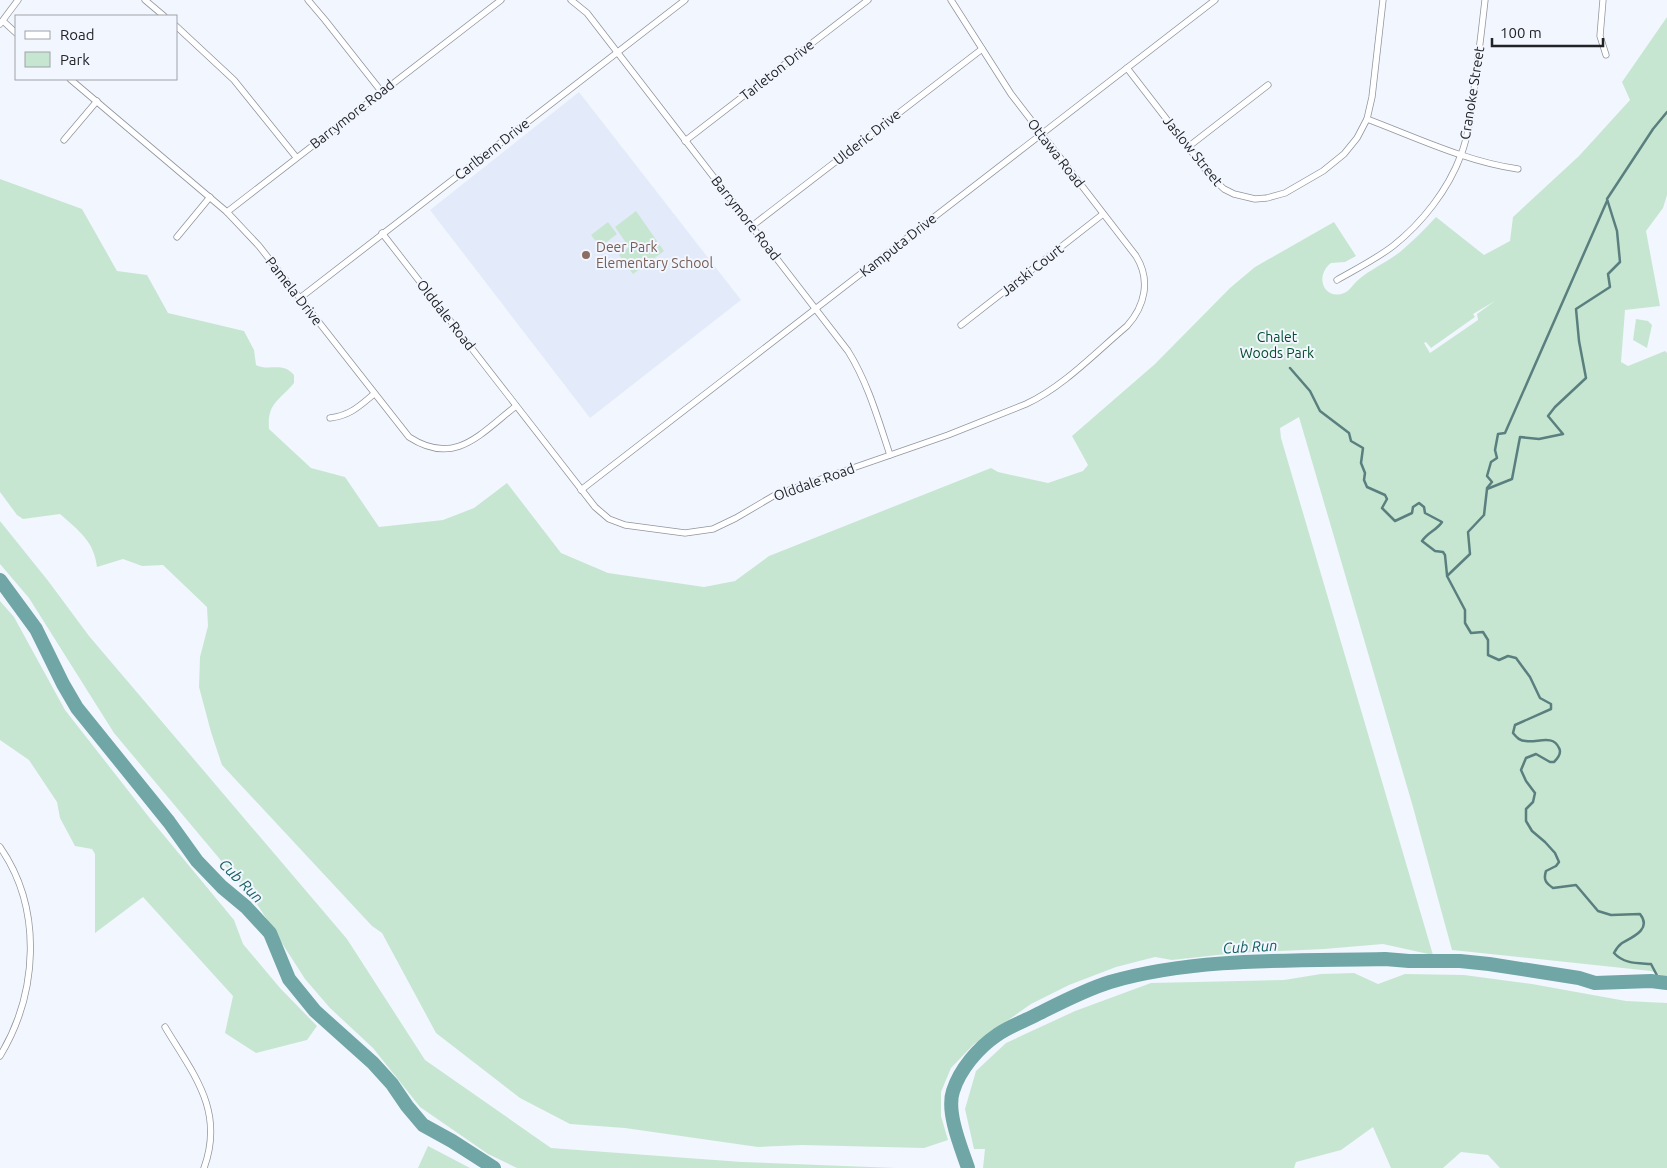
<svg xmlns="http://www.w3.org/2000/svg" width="1667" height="1168" font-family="Ubuntu,sans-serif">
<rect width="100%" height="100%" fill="#f2f6ff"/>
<polygon fill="#e3ebfa" points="579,92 741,300 590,418 430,210"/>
<g fill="#c7e6d1" fill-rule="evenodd">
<path d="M 1667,17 L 1667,195 L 1663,208 L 1646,231 L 1660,306 L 1625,310 L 1621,362 L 1628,366 L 1665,351 L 1667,353 L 1667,978 L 1651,971 L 1452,950 L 1413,807 L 1299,417 L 1280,428 L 1281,438 L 1433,955 L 1383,944 L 1324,949 L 1236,953 L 1172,960 L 1155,957 L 1116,967 L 1069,985 L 1031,1004 L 973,1045 L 951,1068 L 941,1092 L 941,1116 L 948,1140 L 924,1148 L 802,1145 L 758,1147 L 625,1128 L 570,1124 L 520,1098 L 436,1033 L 382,933 L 372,926 L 222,765 L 211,732 L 199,687 L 200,657 L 208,626 L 207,607 L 163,565 L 142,566 L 123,559 L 97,567 C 94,541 79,531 60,514 L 23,519 L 17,515 L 0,492 L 0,179 L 82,209 L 117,271 L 147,275 L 168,313 L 244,331 L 254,350 L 256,365 C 269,372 282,361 294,375 L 294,383 C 279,401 267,403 269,429 L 311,468 L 345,477 L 379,527 L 443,520 L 474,508 L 507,483 L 561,553 L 608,573 L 704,587 L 735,581 L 769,556 L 991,468 L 998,472 L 1048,483 L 1083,471 L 1088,465 L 1072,436 L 1155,364 L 1230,288 L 1255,267 L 1334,222 L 1356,256 L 1345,262 L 1331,263 C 1314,276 1324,301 1344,293 C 1350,291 1353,284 1358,280 C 1371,269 1387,262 1400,252 C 1413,241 1425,229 1436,217 L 1484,255 L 1510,241 L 1513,217 L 1579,156 L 1630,100 L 1622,82 ZM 1495,301 L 1477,314 L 1478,320 L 1430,353 L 1424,343 L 1426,342 L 1431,348 L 1475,317 L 1473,314 Z"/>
<polygon points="636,211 664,251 633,274 619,255 629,247 615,227"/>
<polygon points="608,222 617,234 600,247 591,235"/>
<polygon points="1636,319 1648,321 1652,325 1647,348 1633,340"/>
<polygon points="0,521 49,582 89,636 347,939 425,1060 551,1148 742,1162 896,1168 517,1168 488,1154 420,1107 373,1048 330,1008 305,979 255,901 114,733 29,598 0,564"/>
<polygon points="0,601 14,617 65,710 152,821 234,920 243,944 280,988 317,1026 307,1040 256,1053 225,1033 233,996 143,897 95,933 95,854 92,849 75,846 60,818 57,802 29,760 0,740"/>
<polygon points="1354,973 1378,984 1405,974 1464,975 1532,984 1626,1001 1667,1003 1667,1168 1500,1168 1488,1155 1461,1152 1443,1168 1391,1168 1373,1127 1341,1150 1296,1162 1294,1168 983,1168 985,1149 974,1149 965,1109 976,1071 1006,1043 1075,1011 1151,983 1284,980 1321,974"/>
<polygon points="428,1146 470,1168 418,1168"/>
</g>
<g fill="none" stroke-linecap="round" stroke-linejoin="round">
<g stroke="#597f7f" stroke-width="2.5">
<path d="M 1290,368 L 1310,391 L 1320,411 L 1349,433 L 1351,441 L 1363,448 L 1361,463 L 1365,473 L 1364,480 L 1367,487 L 1385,495 L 1387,499 L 1382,508 L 1395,521 L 1412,513 L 1413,507 L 1419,503 L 1424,507 L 1425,513 L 1442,522 C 1437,530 1428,532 1422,541 L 1435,551 L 1443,552 L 1445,555 L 1447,575"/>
<polyline points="1487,488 1492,482 1487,476 1491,462 1497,458 1495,450 1498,434 1505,433 1607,201"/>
<path d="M 1661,983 L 1651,964 C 1637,963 1624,964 1614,953 C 1616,949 1618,946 1622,943 C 1633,937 1652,929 1640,914 L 1611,915 L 1598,911 L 1576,885 L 1553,888 C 1546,883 1543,880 1546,871 L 1556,866 L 1559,862 L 1555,853 L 1545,842 L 1532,831 L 1526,821 L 1526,809 L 1533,802 L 1535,793 L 1526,781 L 1521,770 L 1526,758 L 1536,754 L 1550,762 L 1554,762 C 1558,758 1562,753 1559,748 C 1553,734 1537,743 1526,741 C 1520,741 1517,738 1513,733 L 1515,725 L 1551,709 L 1551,704 L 1540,698 L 1530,677 L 1516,658 L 1508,656 L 1499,660 L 1488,655 L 1488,640 L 1483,632 L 1471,633 L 1465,623 L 1465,610 L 1447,576 L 1470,554 L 1468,532 L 1484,515 L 1487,489 L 1512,479 L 1520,437 L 1539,439 L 1563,434 L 1548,416 L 1555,407 L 1586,378 L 1579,341 L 1576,309 L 1610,287 L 1608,274 L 1620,262 L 1617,231 L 1607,199 L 1653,129 L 1667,112"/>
</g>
<g stroke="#70a6a5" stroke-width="14">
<polyline points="0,580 36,629 63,684 77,708 169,822 197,861 222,887 246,907 270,933 289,979 315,1011 373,1063 392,1084 407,1106 423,1125 452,1141 494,1168"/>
<path d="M 968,1168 C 961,1147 946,1112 953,1091 C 960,1069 978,1048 997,1035 C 1008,1027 1022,1022 1034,1016 C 1058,1004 1084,990 1110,982 C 1196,957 1296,961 1385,959 L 1409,961 L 1460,961 L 1489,964 L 1579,978 L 1595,983 L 1651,981 L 1667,983"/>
</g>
<defs>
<g id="street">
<polyline points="145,0 164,16"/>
<polyline points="308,0 325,20 381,91"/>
<path d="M 571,0 L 587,13 L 848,351 C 868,383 878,419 890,455"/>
<polyline points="1603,0 1600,36 1606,55"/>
<polyline points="3,21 16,33"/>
<polyline points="0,24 18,0"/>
<polyline points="176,26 234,80 296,157"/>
<polyline points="1127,68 1212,178 1224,189 1234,194 1255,199 1267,198 1285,193 1323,171 1344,154 1357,138 1367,119 1372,97 1383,0"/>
<path d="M 70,79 L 227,212 L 259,246 L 409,437 C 455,467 480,434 516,406"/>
<path d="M 1367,119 C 1415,137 1467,162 1518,169"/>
<polyline points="64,140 97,101"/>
<polyline points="685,141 868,0"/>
<polyline points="1188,147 1268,85"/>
<polyline points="227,212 501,0"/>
<polyline points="752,226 982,49"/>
<path d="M 382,233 L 595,507 L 609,519 L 625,525 L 685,533 L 713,529 L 736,518 L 775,495 L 948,435 L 1026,404 C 1063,387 1096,352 1127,326 C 1145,306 1151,280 1136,256 L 1011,94 L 951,0"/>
<polyline points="177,237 210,197"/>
<path d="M 1337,280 C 1356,269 1376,259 1393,246 C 1422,223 1448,190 1461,155 C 1470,131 1473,105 1475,80 C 1479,53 1482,27 1485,0"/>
<polyline points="300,298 685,0"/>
<polyline points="961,325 1103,214"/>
<path d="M 330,418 C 351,415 358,407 374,394"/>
<polyline points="581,490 1215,0"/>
<path d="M 0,847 C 43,909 38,993 0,1056"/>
<path d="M 165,1027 C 193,1074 225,1110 204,1168"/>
</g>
</defs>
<use href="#street" stroke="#91959c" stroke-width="7"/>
<use href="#street" stroke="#fff" stroke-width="5.5"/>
</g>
<circle fill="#8d6e63" stroke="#f2f6ff" stroke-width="2" cx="586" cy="255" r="5"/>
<g text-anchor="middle" stroke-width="4" stroke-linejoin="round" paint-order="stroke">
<g font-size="14" fill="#222326" stroke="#f2f6ff">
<text transform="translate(777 70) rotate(-38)" y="5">Tarleton Drive</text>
<text transform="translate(1472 93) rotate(-81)" y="5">Cranoke Street</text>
<text transform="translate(352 114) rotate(-38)" y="5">Barrymore Road</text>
<text transform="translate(867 137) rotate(-38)" y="5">Ulderic Drive</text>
<text transform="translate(492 149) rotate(-38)" y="5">Carlbern Drive</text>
<text transform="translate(1193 151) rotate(51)" y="5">Jaslow Street</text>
<text transform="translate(1056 153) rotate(52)" y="5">Ottawa Road</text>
<text transform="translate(746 218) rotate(52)" y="5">Barrymore Road</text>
<text transform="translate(898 245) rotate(-38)" y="5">Kamputa Drive</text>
<text transform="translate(1032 270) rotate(-38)" y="5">Jarski Court</text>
<text transform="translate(294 291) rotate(52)" y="5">Pamela Drive</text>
<text transform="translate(446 315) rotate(52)" y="5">Olddale Road</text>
<text transform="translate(814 482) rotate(-20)" y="5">Olddale Road</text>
</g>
<g font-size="14" fill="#785e54" stroke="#f2f6ff" text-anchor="start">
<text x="596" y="252">Deer Park<tspan x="596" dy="16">Elementary School</tspan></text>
</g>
<g font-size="14" fill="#044d2b" stroke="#f2f6ff">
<text x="1277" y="342">Chalet<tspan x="1277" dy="16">Woods Park</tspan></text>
</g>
<g font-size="15" font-style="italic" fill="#146060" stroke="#f2f6ff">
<text transform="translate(241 881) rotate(45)" y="5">Cub Run</text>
<text transform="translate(1250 947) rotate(-3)" y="5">Cub Run</text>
</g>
</g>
<rect x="15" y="15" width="162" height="65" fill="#f2f6ff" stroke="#9fa2a8"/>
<rect x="25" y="31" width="25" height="8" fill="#ffffff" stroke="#9fa2a8"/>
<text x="60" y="40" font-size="15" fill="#222326">Road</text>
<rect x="25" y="52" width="25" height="15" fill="#c7e6d1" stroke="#9fa2a8"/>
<text x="60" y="65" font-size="15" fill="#222326">Park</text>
<path d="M1492 38v8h111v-8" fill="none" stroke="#222326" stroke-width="2.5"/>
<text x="1500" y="38" font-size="15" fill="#222326" stroke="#f2f6ff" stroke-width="4" paint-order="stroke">100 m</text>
</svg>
